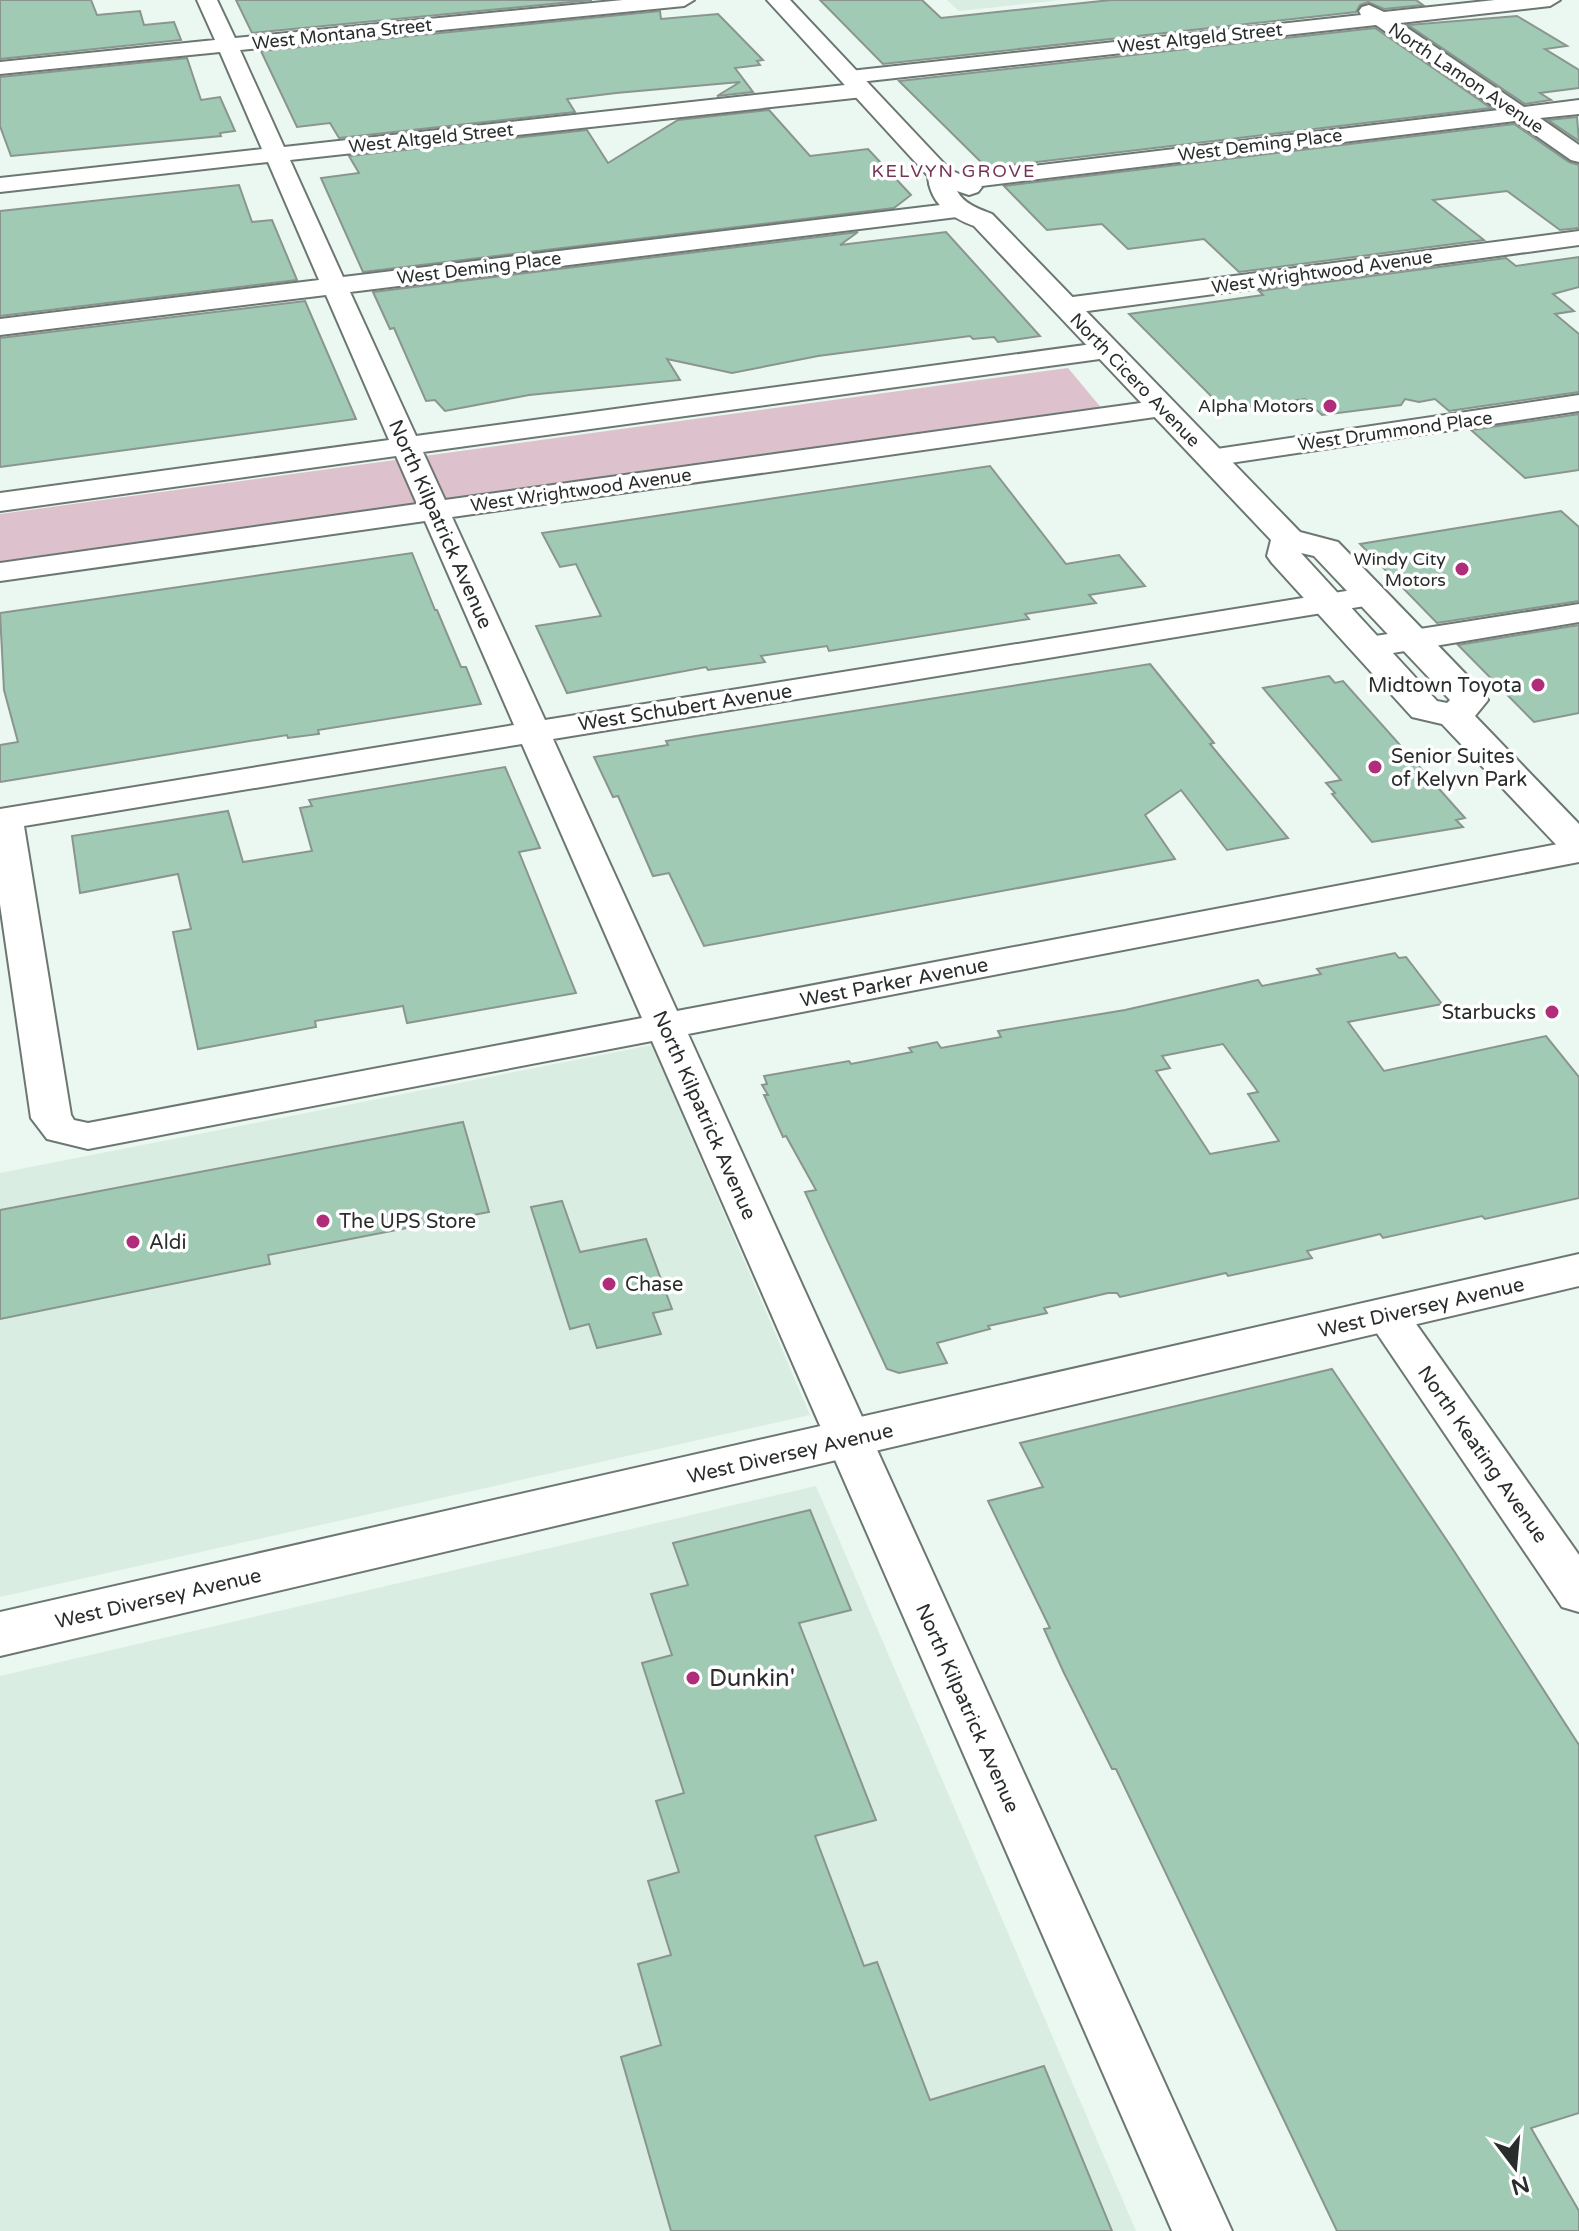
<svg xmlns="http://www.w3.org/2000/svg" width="1579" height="2231" font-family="'Varela Round',sans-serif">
<rect width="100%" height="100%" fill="#ebf7f1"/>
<g fill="#d9ede2">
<polygon points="947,0 1061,0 959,11"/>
<polygon points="652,1045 810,1415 0,1597 0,1173"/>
<polygon points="816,1486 1136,2231 0,2231 0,1676"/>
</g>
<polygon fill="#ddc1cd" points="1068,368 1103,410 0,565 0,514"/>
<g fill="#a1cab5" stroke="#8a958f" stroke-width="2" fill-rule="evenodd">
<polygon points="0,0 91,0 97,15 140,11 144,25 174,22 181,40 0,59"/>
<polygon points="236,0 592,0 252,33"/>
<polygon points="820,0 922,0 941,18 1111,0 1416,0 1423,5 1384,9 1368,2 1360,5 1356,12 883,64"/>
<polygon points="660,11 661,19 718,14 763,60 757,61 760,65 735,68 753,92 717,96 740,82 616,93 567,99 575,112 339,138 330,123 297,127 261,51"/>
<polygon points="1517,16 1567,46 1545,49 1579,70 1579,88 1540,93 1551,100 1525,104 1408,25"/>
<polygon points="1375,28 1491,108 987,168 899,81"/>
<polygon points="187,58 201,100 220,97 235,131 220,133 221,136 11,156 0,126 0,77"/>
<polygon points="769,110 810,156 868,149 911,195 894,208 363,272 321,178 359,173 349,156 587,130 608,163 678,120"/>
<polygon points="1577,117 1579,141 1548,120"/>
<polygon points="1514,124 1569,162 1579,165 1579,228 1560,230 1507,191 1433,200 1484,240 1239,272 1204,239 1128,249 1102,224 1047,230 1004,186"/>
<polygon points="239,185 252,222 272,220 297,280 0,316 0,211"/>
<polygon points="858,232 840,245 946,232 1040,336 998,342 994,337 973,339 970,336 818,356 732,373 667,359 680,380 529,395 445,411 435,400 426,401 394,328 390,329 373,292"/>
<polygon points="1579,257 1579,287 1553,294 1574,311 1555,314 1579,334 1579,392 1449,411 1435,399 1419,402 1405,399 1401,405 1322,415 1305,399 1225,410 1129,314 1263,295 1259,291 1506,258 1516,266"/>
<polygon points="305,301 356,419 0,467 0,338"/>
<polygon points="1579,414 1579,470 1525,478 1471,430"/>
<polygon points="990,466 1066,564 1119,555 1145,586 1089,595 1096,603 1025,614 1029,619 829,651 827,646 761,656 765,662 708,670 706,667 567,693 536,626 601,616 576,564 560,567 542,533"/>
<polygon points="1561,511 1579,527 1579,601 1437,623 1360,544"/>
<polygon points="412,553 435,610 437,610 461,667 466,667 481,704 318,730 319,734 288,738 287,735 0,782 0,745 18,742 4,690 0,613"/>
<polygon points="1579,625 1579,713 1534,722 1458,645"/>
<polygon points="1150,664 1214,743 1210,744 1288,838 1227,850 1181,790 1145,815 1175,859 704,946 669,873 653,876 618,796 613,797 594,757 668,745 666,741 696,736"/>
<polygon points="1329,676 1335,683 1343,681 1465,818 1456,820 1463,827 1372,842 1332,794 1335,793 1326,783 1341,780 1263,688"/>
<polygon points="505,767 540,848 519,852 576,993 407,1023 403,1006 315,1021 316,1027 198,1049 173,932 191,929 178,874 80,893 72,836 228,811 243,862 312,851 300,808 312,806 309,800"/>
<path d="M 1395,953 L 1399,958 L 1406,957 L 1442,1004 L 1348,1022 L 1384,1071 L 1546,1036 L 1579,1077 L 1579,1198 L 1485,1219 L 1482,1216 L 1383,1238 L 1380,1234 L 1372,1236 L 1307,1251 L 1312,1258 L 1228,1276 L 1226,1273 L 1120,1297 L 1117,1293 L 1108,1293 L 1044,1308 L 1047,1313 L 988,1326 L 990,1329 L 937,1343 L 947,1363 L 899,1373 L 887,1369 L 805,1192 L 816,1190 L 786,1136 L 783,1137 L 764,1095 L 768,1095 L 762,1085 L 767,1084 L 764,1076 L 849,1061 L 851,1064 L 912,1052 L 909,1048 L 937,1042 L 941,1048 L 1001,1037 L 998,1031 L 1125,1010 L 1258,980 L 1262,986 L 1321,974 L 1317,969 ZM 1223,1044 L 1258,1092 L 1248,1094 L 1279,1141 L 1210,1154 L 1156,1071 L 1170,1068 L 1162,1056 Z"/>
<polygon points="463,1122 489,1212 268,1255 270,1264 0,1319 0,1210"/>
<polygon points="562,1201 580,1252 646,1239 672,1309 653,1313 661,1334 597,1348 589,1324 570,1329 531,1207"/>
<polygon points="1332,1369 1454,1551 1579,1745 1579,2113 1531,2128 1579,2211 1579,2231 1337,2231 1116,1769 1112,1769 1064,1673 1044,1629 1050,1628 988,1501 1043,1487 1020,1443"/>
<polygon points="810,1510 851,1610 799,1623 876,1820 815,1836 864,1966 877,1962 930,2100 1044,2066 1112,2231 671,2231 621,2057 661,2045 638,1964 671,1955 648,1881 679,1872 656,1801 684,1793 642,1663 672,1655 651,1594 688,1585 673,1543"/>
</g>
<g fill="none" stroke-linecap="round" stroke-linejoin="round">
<defs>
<g id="minor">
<path d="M 197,0 L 217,0 L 235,38 L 623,0 L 694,0 L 684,6 L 240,50 L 284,147 L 863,83 L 874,90 L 863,97 L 290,160 L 343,277 L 957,203 L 965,205 L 969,210 L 965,215 L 957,217 L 350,292 L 416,436 L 1107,342 L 1116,344 L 1120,350 L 1116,356 L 1107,358 L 423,452 L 445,500 L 1162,400 L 1172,402 L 1176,408 L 1172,414 L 1162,416 L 452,517 L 545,720 L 1371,587 L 1382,589 L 1386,596 L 1382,603 L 1371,605 L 553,739 L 677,1011 L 1579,840 L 1579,862 L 688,1034 L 1232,2231 L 1172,2231 L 652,1041 L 88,1149 L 47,1139 L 31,1118 L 0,904 L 0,809 L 514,725 L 425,521 L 0,581 L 0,563 L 417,504 L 396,456 L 0,511 L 0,493 L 389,440 L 326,295 L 0,335 L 0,319 L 319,280 L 268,162 L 0,192 L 0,178 L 262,149 L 220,52 L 0,74 L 0,62 L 215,40 ZM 522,744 L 642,1018 L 88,1123 L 74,1120 L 71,1115 L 24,826 Z"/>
<polygon points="1495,0 1560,0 1550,6 1400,23 1524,107 1579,100 1579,114 1540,118 1579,145 1579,162 1571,160 1515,121 941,191 933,189 929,184 933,179 941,177 1499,110 1376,25 850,83 839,77 850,71 1361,15 1359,11 1362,7 1369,5 1384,12"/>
<polygon points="1579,231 1579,245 1065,314 1056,311 1052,306 1056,301 1065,298"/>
<polygon points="1579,395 1579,411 1210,466 1200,464 1196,458 1200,452 1210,450"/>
<polygon points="1579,604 1579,622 1369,657 1358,654 1353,647 1358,640 1369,637"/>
<polygon points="1387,1299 1402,1304 1579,1555 1579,1612 1562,1607 1372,1326 1365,1315 1372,1304"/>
</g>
<g id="major">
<path d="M 767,0 L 790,0 L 950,170 L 978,182 L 982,187 L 978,192 L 969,195 L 957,191 C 964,204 979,209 992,214 L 1300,532 L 1338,542 L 1483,692 L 1488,700 L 1475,716 L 1579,824 L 1579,858 L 1565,854 L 1442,724 L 1412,717 L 1272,563 L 1267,556 L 1271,540 L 974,226 C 950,217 930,204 928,176 ZM 1301,553 L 1314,556 L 1450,700 L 1447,703 L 1437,701 Z"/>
<polygon points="1579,1254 1579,1286 0,1656 0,1612"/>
</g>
</defs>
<use href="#minor" stroke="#6c7771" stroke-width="4"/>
<use href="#major" stroke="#6c7771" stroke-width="4"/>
<use href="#minor" fill="#fff" fill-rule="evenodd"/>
<use href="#major" fill="#fff" fill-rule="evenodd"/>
</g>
<g fill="#b02e79" stroke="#fff" stroke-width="3">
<circle cx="1330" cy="406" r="8"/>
<circle cx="1462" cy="569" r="8"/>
<circle cx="1538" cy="685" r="8"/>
<circle cx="1375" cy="767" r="8"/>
<circle cx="1552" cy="1012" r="8"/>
<circle cx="323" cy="1221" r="8"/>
<circle cx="133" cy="1242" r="8"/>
<circle cx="609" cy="1284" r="8"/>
<circle cx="693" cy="1678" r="8"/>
</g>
<g text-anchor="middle" stroke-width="7" stroke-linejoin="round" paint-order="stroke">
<g font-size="18" fill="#292d2b" stroke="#fff">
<text transform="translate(342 34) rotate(-6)" y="6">West Montana Street</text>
<text transform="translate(1200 38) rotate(-6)" y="6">West Altgeld Street</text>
<text transform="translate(1466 78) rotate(34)" y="6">North Lamon Avenue</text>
<text transform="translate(431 138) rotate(-6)" y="6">West Altgeld Street</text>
<text transform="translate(1260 145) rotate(-7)" y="6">West Deming Place</text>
<text transform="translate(479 268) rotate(-7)" y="6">West Deming Place</text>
<text transform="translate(1322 272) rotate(-8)" y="6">West Wrightwood Avenue</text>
<text transform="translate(1135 380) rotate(46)" y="6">North Cicero Avenue</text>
<text transform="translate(1395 431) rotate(-8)" y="6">West Drummond Place</text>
<text transform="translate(581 490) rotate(-8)" y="6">West Wrightwood Avenue</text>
</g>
<g font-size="18" letter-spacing="2" fill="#743355" stroke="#fff">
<text x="954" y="177">KELVYN GROVE</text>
</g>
<g font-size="18" fill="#292d2b" stroke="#fff" text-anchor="end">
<text x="1314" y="412">Alpha Motors</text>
<text x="1446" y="565">Windy City<tspan x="1446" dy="21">Motors</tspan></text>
</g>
<g font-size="20" fill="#292d2b" stroke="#fff">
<text transform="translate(441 524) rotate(66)" y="7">North Kilpatrick Avenue</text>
<text transform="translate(685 707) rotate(-9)" y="7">West Schubert Avenue</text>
<text transform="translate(894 982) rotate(-11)" y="7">West Parker Avenue</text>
<text transform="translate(705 1115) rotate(66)" y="7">North Kilpatrick Avenue</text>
<text transform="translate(1421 1307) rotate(-13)" y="7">West Diversey Avenue</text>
<text transform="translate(790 1453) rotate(-13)" y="7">West Diversey Avenue</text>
<text transform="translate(1483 1454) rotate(55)" y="7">North Keating Avenue</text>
<text transform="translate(158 1598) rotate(-13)" y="7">West Diversey Avenue</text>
<text transform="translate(968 1708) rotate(66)" y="7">North Kilpatrick Avenue</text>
</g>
<g font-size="20" fill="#292d2b" stroke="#fff" text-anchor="start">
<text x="1522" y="692" text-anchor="end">Midtown Toyota</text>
<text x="1391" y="763">Senior Suites<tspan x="1391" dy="23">of Kelyvn Park</tspan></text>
<text x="1536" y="1019" text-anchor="end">Starbucks</text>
<text x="339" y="1228">The UPS Store</text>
<text x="149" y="1249">Aldi</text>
<text x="625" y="1291">Chase</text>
</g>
<g font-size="24" fill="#292d2b" stroke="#fff" text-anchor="start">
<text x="709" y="1686">Dunkin'</text>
</g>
</g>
<g transform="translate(1515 2167) rotate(164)" stroke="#ffffff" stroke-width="6" paint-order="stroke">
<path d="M0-6L14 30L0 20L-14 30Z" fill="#292d2b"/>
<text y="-12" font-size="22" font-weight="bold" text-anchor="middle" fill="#292d2b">N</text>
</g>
</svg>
